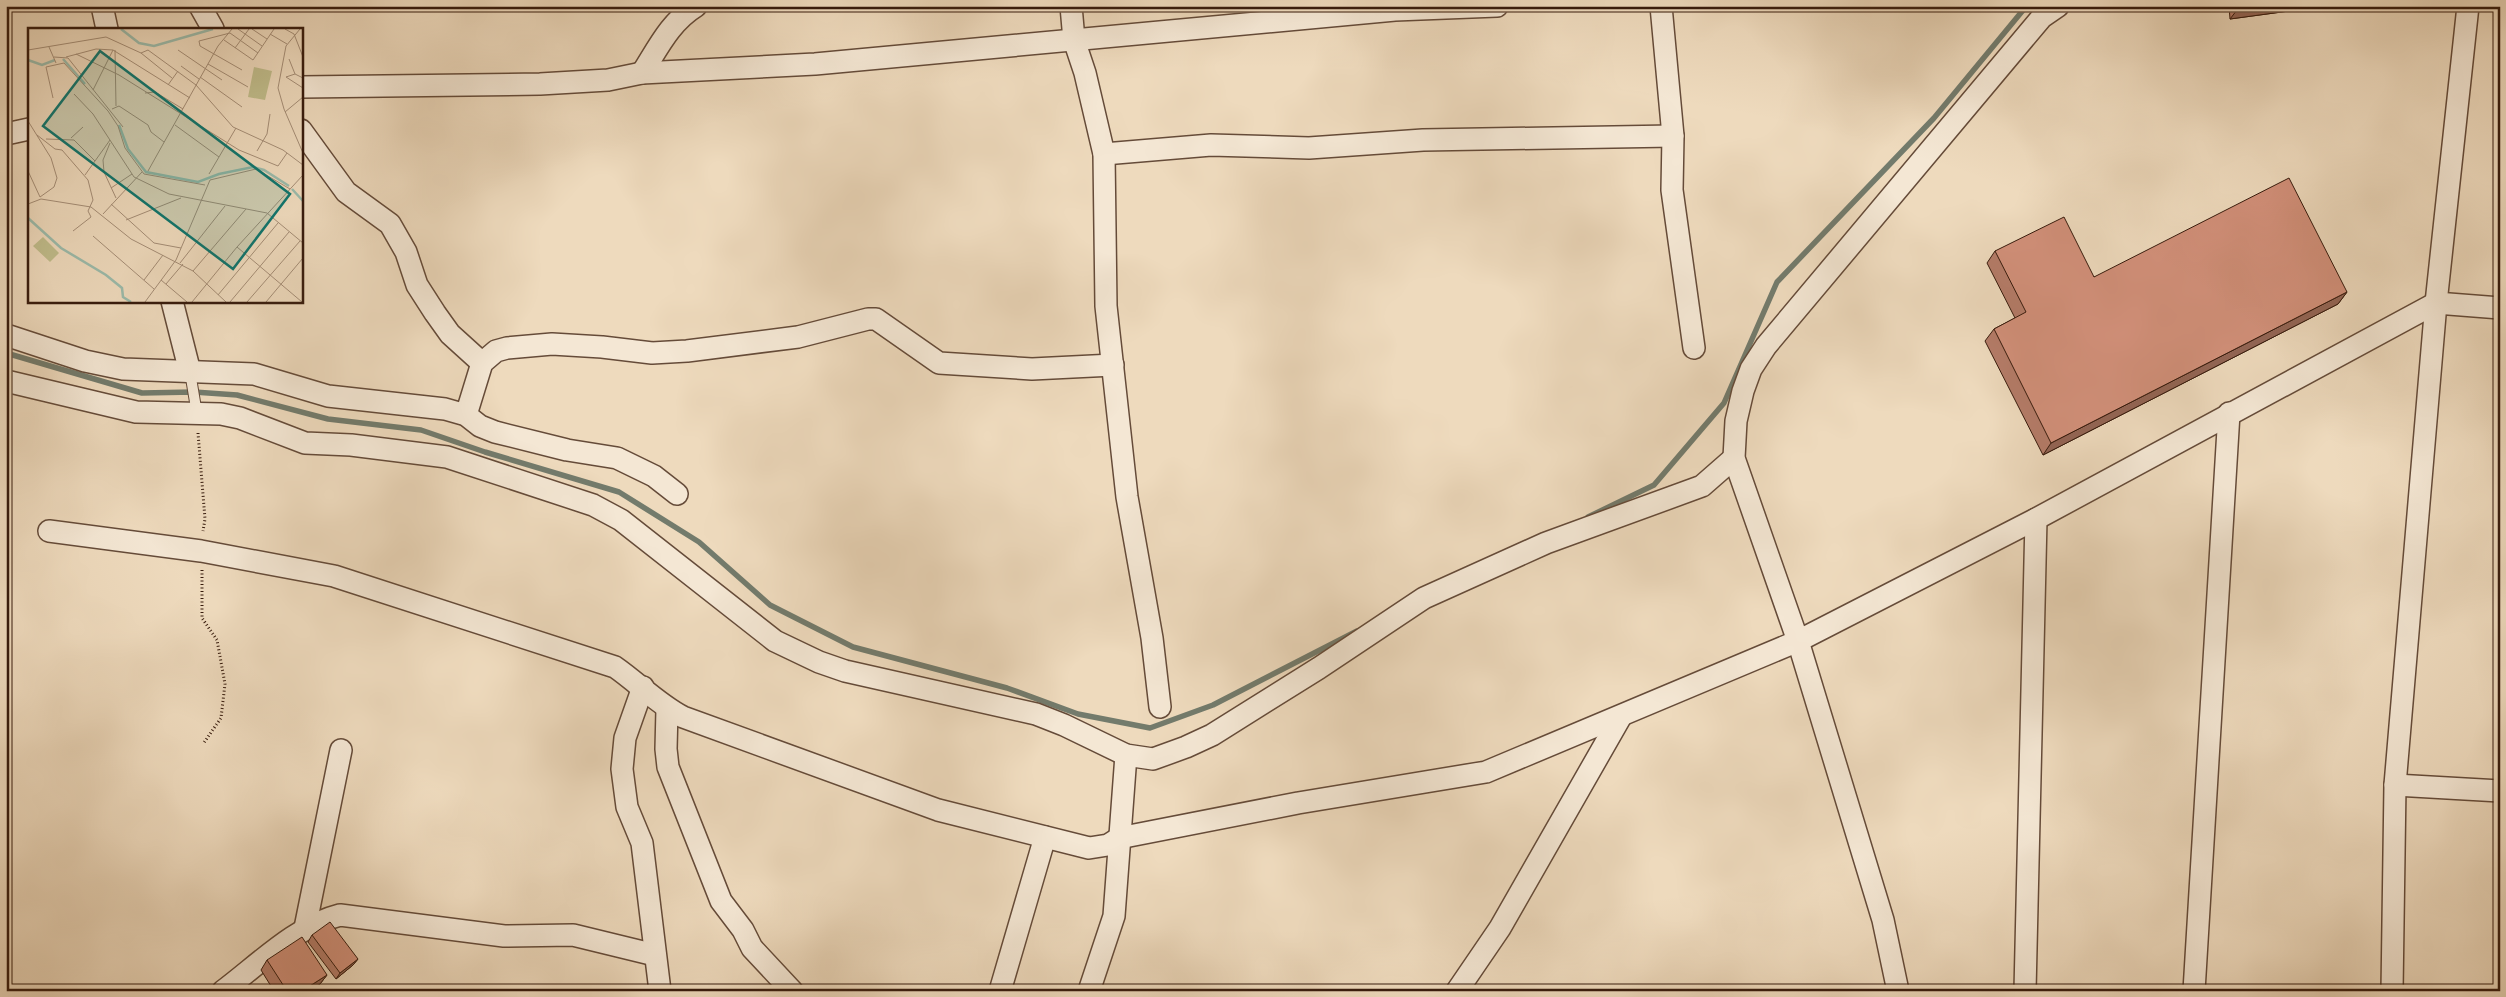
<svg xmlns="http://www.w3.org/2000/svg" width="2506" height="997" font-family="'Libre Caslon Text',serif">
<rect width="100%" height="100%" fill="#eedabd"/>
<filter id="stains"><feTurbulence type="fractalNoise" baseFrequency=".004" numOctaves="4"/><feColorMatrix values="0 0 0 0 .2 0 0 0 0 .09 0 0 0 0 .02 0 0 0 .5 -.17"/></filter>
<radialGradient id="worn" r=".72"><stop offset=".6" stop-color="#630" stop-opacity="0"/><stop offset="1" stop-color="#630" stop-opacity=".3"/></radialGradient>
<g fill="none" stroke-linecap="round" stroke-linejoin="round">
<g stroke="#737b6c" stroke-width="5.5">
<polyline points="6,353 142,393 194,392 237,395 328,419 421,430 485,452 619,492 699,542 770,605 853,647 1007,688 1078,714 1150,728 1213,705 1357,631"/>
<polyline points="1588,517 1654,485 1724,403 1777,282 1934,118 2024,9 2029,6"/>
</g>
<defs>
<polyline id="lane" points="190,372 197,414"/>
<g id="street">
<polyline points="102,6 107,29"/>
<polyline points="200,6 213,29"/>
<polyline points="1071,6 1074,40 1085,73 1104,154 1106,306 1127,497 1152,638 1160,707"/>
<polyline points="1661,6 1673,136 1672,190 1694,348"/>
<path d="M 642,73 C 658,48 670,22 696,6"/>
<polyline points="301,87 540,84 608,80 642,73 815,64 1395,10 1497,6"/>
<polyline points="301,130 346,192 390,224 406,252 417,285 435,313 450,334 482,363"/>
<polyline points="6,134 29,129"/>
<polyline points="1104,154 1211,145 1309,148 1423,140 1673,136"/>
<polyline points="172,301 190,372"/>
<polyline points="6,335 85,361 123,369 254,374 328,396 445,409 466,415 480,426 495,432 567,450 617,458 654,476 677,494"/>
<polyline points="6,381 136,412 221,414 240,418 305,443 351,445 447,457 593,505 621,520 775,641 819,662 845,671 1036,714 1064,725 1126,755 1153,759 1186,747 1212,735 1319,668 1424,598 1546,543 1702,486 1734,458"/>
<polyline points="466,415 482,363 496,351 507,348 552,344 602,347 652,353 687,351 798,337 868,319 876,319 939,363 1032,369 1113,365"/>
<path d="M 49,531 L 201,551 L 334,576 L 615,667 C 638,683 658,704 683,717 L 938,810 L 1089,848 L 1108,845 L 1119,838 L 1298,803 L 1486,772 L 1798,641 L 2036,519 L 2436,303 L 2500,308"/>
<polyline points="643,687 625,738 622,769 627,807 642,843 660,991"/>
<polyline points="667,709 666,749 668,767 721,901 743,930 752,948 792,991"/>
<polyline points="2395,785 2500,791"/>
<polyline points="305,928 341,750"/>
<path d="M 223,991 C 259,964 296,926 340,915 L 504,936 L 573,935 L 655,955"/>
<polyline points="1000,991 1045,837"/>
<polyline points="1089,991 1114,916 1126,755"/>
<polyline points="1457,991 1500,928 1620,718"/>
<polyline points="1898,991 1883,920 1798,641 1734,458 1736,421 1743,391 1751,369 1766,346 2042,17 2058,6"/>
<polyline points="2025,991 2036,519"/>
<polyline points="2194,991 2229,413"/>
<polyline points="2392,991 2395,785 2436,303 2468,6"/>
</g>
</defs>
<use href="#lane" stroke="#654b39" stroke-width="12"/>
<use href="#street" stroke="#654b39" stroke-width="24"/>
<g stroke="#371b0d" stroke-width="3" stroke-dasharray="1 2.5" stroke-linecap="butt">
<polyline points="198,433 205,519 203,531"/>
<polyline points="202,570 202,618 217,640 225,684 221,718 203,744"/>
</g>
<use href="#lane" stroke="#f4e7d4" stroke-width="10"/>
<use href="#street" stroke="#f4e7d4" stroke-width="21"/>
</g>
<g fill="#b57c69" stroke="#371b0d">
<polygon points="2229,6 2326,6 2230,19"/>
<polygon points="1995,251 2094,277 2347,292 2338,304 2043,455 1985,341 1994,329 2015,318 1987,263"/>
<polygon points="312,935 358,959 353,965 336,979 308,942"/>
<polygon points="267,960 327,975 320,984 310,991 274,991 261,970"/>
</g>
<g fill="#936555" stroke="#371b0d">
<polygon points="2262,6 2326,6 2230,19 2237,10"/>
<polygon points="2347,292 2338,304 2043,455 2051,443"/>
<polygon points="358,959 353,965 336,979 340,973"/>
<polygon points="327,975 320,984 310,991 302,991"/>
</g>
<g fill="#d2907a" stroke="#371b0d">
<polygon points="2236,6 2262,6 2237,10"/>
<polygon points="2289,178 2347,292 2051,443 1994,329 2026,312 1995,251 2064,217 2094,277"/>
<polygon points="330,922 358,959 340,973 312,935"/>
<polygon points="302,937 327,975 302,991 287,991 267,960"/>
</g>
<g transform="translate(28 28)">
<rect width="275" height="275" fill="#eedabd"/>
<path d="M 226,39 L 244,43 L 237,72 L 220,69 ZM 15,209 L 31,225 L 22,234 L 5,218 Z" fill="#c0bd8c"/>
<path fill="none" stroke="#9bbbab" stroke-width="2.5" d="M 93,1 L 111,15 L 126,18 L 185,1M 35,31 L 57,56M 0,32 L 14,37 L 27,32M 91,97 L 100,121 L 118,144 L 170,154 L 191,146 L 225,139 L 236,142 L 261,158M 264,161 L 275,173M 0,190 L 33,220 L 78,247 L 94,260 L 95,269 L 103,274"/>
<path fill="none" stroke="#a58e77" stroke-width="1" d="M 210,1 L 234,18M 224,1 L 239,11M 257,1 L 266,6 L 275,29M 272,1 L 258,18 L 250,60 L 256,81 L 275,125M 242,6 L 259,16M 196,12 L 225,32 L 246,1M 21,19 L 28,35M 207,20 L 221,1M 0,22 L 78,9 L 113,25 L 120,22 L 168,57 L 205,99 L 255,122 L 275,137M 87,22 L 88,78M 150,22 L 194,52M 113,25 L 144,50M 48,26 L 91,47 L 211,122 L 250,138 L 259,125M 26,29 L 40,30 L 95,99M 38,29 L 68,21 L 85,22 L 162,70M 261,31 L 267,46M 180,36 L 220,59M 153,38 L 171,51M 214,42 L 172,18 L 171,13 L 202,5 L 230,25M 172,49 L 214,79M 275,50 L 267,46 L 258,49 L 275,60M 140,57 L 150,43M 65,62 L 85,22M 117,65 L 127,64 L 155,81M 46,66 L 65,86 L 106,149 L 141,166 L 239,185 L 275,215M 25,70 L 18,39 L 36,35 L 80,83 L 90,98 L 97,120 L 116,146 L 177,157M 84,81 L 91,78 L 120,97 L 123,104 L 136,114M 257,84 L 275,69M 0,93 L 23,130 L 29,150 L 26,159 L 12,169 L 0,143M 147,97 L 191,129M 9,107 L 27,121 L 34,122 L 60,152 L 65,172 L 60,183 L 63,189 L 45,203M 43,110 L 55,99M 18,111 L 46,112 L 67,133M 82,115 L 75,132 L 76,144 L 88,170M 229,123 L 239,106 L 242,86M 120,143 L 190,18 L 204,1M 181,146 L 208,100M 57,147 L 82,112M 83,160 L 104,146M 0,176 L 13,171 L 63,179 L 103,211 L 165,243 L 198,274M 83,176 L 126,215 L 153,220M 75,186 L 114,144M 98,192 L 153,170M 65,208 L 126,261M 209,219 L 274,274M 152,235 L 197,178M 165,243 L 218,181M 116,252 L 135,227M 133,252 L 159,274M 138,256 L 155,236M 190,267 L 250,195M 117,274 L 148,232 L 182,152 L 228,141 L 262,161M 164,274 L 209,219 L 275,147M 202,274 L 261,204M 219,274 L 272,213M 238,274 L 275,230"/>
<path fill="#0f766e" fill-opacity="0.15" stroke="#0f766e" stroke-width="2.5" d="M 72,23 L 262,166 L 205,241 L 15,98 Z"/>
<rect width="275" height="275" fill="none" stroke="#371b0d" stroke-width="2.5"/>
</g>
<rect width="2506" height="997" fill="none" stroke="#eedabd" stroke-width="25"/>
<rect x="8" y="8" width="2491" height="982" fill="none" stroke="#371b0d" stroke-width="2.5"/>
<rect x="12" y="12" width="2481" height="972" fill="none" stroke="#371b0d"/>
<rect width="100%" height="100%" filter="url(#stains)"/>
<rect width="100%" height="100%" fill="url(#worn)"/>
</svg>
